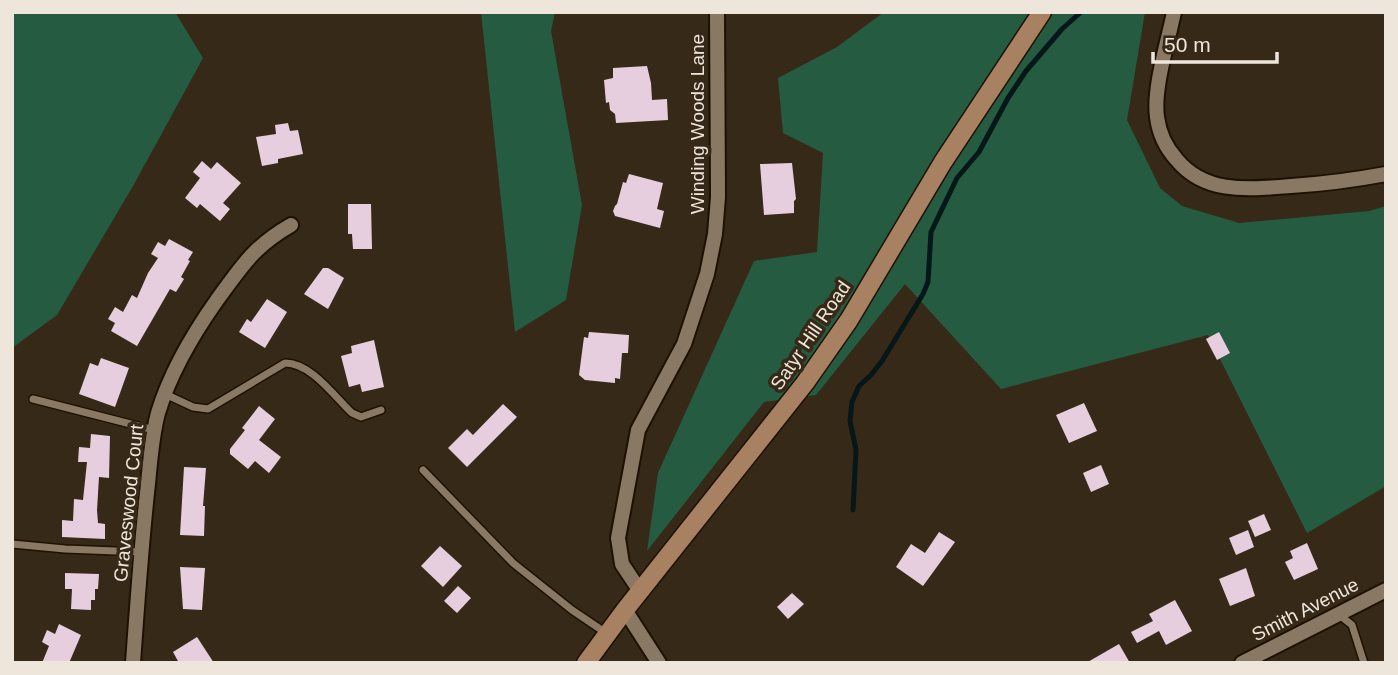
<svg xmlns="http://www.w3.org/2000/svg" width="1398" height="675" font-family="Helvetica,sans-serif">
<rect width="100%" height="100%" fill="#372917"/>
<g fill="#255c41">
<polygon points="12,12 175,12 203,58 133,186 57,315 12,348"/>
<polygon points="481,12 555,12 551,31 582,205 566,300 515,332"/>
<polygon points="884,12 1145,12 1127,120 1160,188 1182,206 1239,223 1369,211 1386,206 1386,486 1307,533 1208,335 1001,389 905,284 816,395 764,402 647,551 658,473 754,261 817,252 823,153 783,133 778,78 837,47"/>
</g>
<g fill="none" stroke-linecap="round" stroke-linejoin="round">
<polyline stroke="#061719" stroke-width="5" points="853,510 856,450 850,421 852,402 859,386 871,375 882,361 923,294 928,282 931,232 957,178 979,152 1008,98 1026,71 1062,29 1081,12"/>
</g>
<g fill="#e7cedf">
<polygon points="647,66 651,83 652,100 667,99 668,120 616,123 615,114 610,110 609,102 606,103 604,80 613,78 613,68"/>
<polygon points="288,123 290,131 298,130 303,154 278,159 278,163 262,166 256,137 276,134 275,125"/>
<polygon points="202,161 211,169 217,162 241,183 223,203 230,209 220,221 200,204 197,208 185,198 200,178 193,172"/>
<polygon points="792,163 796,199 794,201 794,213 764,215 760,164"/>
<polygon points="629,174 663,183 657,209 664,211 660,228 615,216 613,211 615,206 617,204 623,182 626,183"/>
<polygon points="348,204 371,204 372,249 353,249 352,234 348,234"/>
<polygon points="169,239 193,252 188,260 190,261 181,277 184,279 176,292 170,289 137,346 111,331 115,323 108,319 115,307 123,312 132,295 137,298 148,273 158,258 151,254 158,242 165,246"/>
<polygon points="323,268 328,268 344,278 328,309 304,294"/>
<polygon points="267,299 287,312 265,348 239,332 247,319 251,322"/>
<polygon points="589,332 629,335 628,353 622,353 620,379 615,378 615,383 585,380 579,375 584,337 588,338"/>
<polygon points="1219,332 1230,353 1217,360 1206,339"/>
<polygon points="374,340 384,387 362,392 360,384 349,387 341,356 352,353 351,346"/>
<polygon points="101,358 129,368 115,407 79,394 90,363 98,366"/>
<polygon points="1084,403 1097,431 1069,443 1056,415"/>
<polygon points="503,404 517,417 467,467 448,448 467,429 473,435"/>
<polygon points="259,406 275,419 259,440 281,457 269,473 255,461 248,469 230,454 230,449 245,430 242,428"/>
<polygon points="91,434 110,436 109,478 99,477 97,510 98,523 105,524 105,539 62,537 62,520 73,521 74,499 83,500 87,462 78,462 79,447 90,448"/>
<polygon points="1101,465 1109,484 1091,492 1083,473"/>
<polygon points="184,467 206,468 203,506 205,506 204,536 180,535"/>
<polygon points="1264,514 1271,530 1255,537 1248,521"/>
<polygon points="1248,530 1254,547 1236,555 1229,538"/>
<polygon points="939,532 955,542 923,586 896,567 911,544 925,553"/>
<polygon points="1307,543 1318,569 1294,580 1285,562 1293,558 1290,551"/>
<polygon points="440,546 462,566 443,587 421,566"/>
<polygon points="180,567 205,568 202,610 183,609"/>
<polygon points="1246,568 1255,596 1230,606 1219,579"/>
<polygon points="65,573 99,574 98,589 95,589 95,600 91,600 91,610 71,609 72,589 65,589"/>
<polygon points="458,586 471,598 457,613 444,601"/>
<polygon points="792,593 804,604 788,619 777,607"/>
<polygon points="1175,600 1192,631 1166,645 1159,631 1137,643 1131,632 1153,621 1149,614"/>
<polygon points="59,624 81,635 69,663 42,663 49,646 42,642 47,630 55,634"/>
<polygon points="197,637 214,663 179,663 173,652"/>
<polygon points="1119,644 1130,663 1086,663"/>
</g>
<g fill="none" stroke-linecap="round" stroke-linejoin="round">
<defs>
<g id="lane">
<path d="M 165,394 L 193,407 L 208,409 L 285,363 C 311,363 334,396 352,413 L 361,417 L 381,410"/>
<polyline points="33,399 154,430"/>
<polyline points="423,470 513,563 572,610 606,633"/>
<polyline points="12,544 65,549 141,552"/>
<polyline points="1338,614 1352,625 1364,663"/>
</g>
<g id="street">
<path d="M 1174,12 C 1168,42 1153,88 1157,117 C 1159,133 1166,148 1177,160 C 1206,195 1250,189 1291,186 C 1323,184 1354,180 1386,174"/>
<polyline points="640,591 622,564 618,538 638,430 684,344 707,274 715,234 718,197 717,12"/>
<polyline points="625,610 659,663"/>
<path d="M 133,663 C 137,606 141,549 147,493 C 150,467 151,439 158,413 C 170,373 193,334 217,300 C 242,266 253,247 291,225"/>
<polyline points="1242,663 1386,590"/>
</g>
<polyline id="secondary" points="586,663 625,610 805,383 849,320 943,162 1042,12"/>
</defs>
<use href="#lane" stroke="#1e1102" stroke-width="10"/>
<use href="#street" stroke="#1e1102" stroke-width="18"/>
<use href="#secondary" stroke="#1e1102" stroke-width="21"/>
<use href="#lane" stroke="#897964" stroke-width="7"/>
<use href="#street" stroke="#897964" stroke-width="14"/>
<use href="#secondary" stroke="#a88062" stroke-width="18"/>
</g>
<g text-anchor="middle" stroke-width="7" stroke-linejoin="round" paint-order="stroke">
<g font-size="19" fill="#efe6db" stroke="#372917">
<text transform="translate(697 124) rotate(-90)" y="7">Winding Woods Lane</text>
<text transform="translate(810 335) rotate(-56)" y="7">Satyr Hill Road</text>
<text transform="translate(128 503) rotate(-84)" y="7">Graveswood Court</text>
<text transform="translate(1305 609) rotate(-27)" y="7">Smith Avenue</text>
</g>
</g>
<rect width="1398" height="675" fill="none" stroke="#efe6db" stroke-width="28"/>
<path d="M1153 52v10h124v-10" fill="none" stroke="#efe6db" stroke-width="3.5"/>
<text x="1164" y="52" font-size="21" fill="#efe6db" stroke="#372917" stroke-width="5" paint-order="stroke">50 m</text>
</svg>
